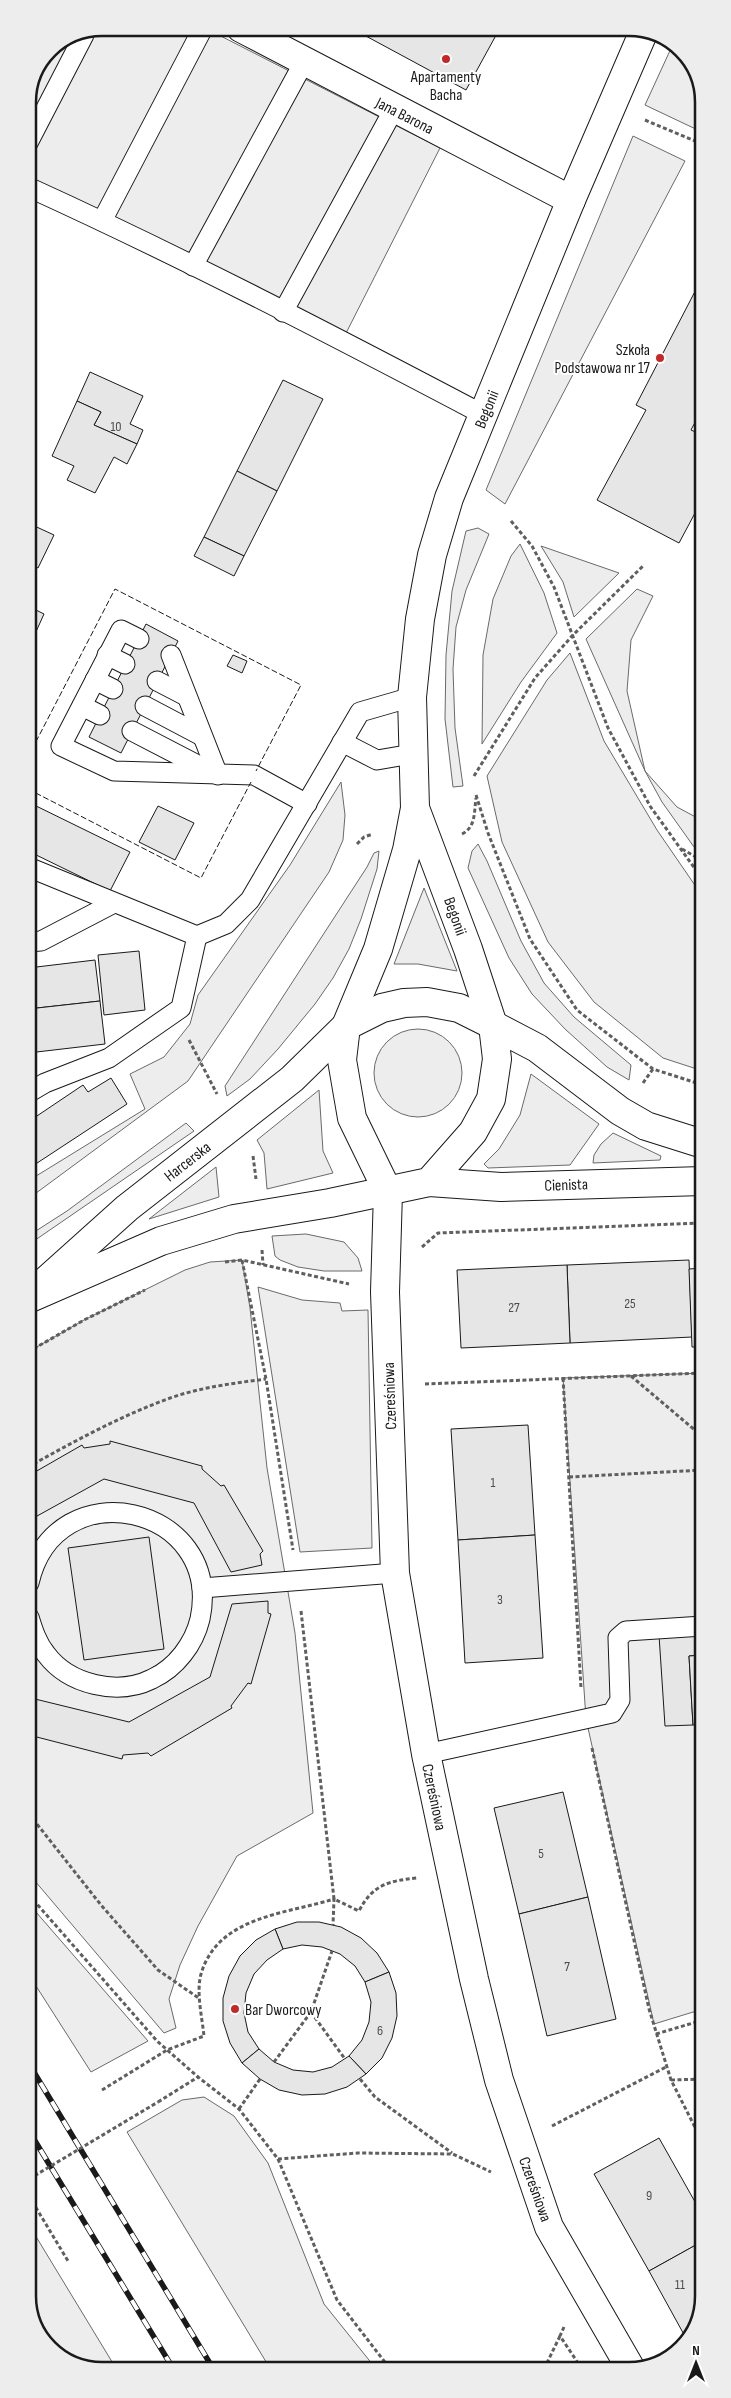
<svg xmlns="http://www.w3.org/2000/svg" width="731" height="2398" font-family="'Sofia Sans Condensed',sans-serif">
<rect width="100%" height="100%" fill="#fff"/>
<g fill="#ededed" stroke="#6a6a6a">
<polygon points="102,28 205,28 440,148 342,341 28,187 28,102 50,49"/>
<polygon points="673,44 678,46 702,87 702,132 645,105"/>
<polygon points="633,136 685,161 505,504 486,490"/>
<polygon points="478,528 489,534 466,590 456,627 453,669 455,728 463,786 453,787 445,719 446,655 452,591 466,531"/>
<polygon points="520,544 544,593 557,633 521,682 482,744 483,655 493,599 511,556"/>
<polygon points="541,546 619,573 574,617 563,582"/>
<polygon points="637,589 653,596 631,640 627,691 645,771 677,807 703,821 703,852 694,847 662,802 645,771 586,639"/>
<polygon points="570,653 604,741 657,830 703,897 703,1071 663,1058 594,1002 548,942 502,842 487,776 547,680"/>
<polygon points="341,782 345,815 343,840 329,872 188,1081 28,1199 28,1181 145,1109 130,1074 164,1057 190,1024 198,995 290,865"/>
<polygon points="478,844 487,861 521,941 544,983 574,1017 631,1065 629,1080 607,1067 565,1029 532,994 509,958 468,868 472,851"/>
<polygon points="379,851 377,869 361,919 349,949 333,978 315,1004 278,1049 250,1079 227,1096 225,1086 367,867 374,853"/>
<polygon points="424,888 457,971 418,964 394,964"/>
<circle cx="418" cy="1073" r="44"/>
<polygon points="531,1074 599,1124 570,1165 488,1168 484,1164 499,1149 520,1115"/>
<polygon points="319,1090 323,1151 333,1173 267,1189 264,1153 257,1140"/>
<polygon points="186,1123 194,1131 28,1245 28,1236 67,1211"/>
<polygon points="613,1133 661,1156 660,1160 593,1163 594,1155 601,1144"/>
<polygon points="216,1167 219,1197 149,1219"/>
<polygon points="306,1234 344,1242 358,1258 362,1271 324,1271 298,1267 280,1260 275,1256 272,1236"/>
<polygon points="242,1260 250,1308 267,1468 295,1633 313,1813 237,1856 198,1926 180,1965 169,1999 176,2028 164,2033 29,1874 28,1352 84,1320 185,1270 210,1262"/>
<polygon points="258,1287 302,1300 340,1303 342,1311 368,1310 372,1548 300,1552"/>
<polygon points="703,1373 703,2009 654,2024 586,1719 563,1378"/>
<polygon points="29,1904 148,2041 91,2072 29,1975"/>
<polygon points="204,2097 234,2116 268,2163 324,2304 377,2370 271,2370 127,2132 182,2100"/>
<polygon points="29,2225 117,2370 97,2370 53,2352 29,2311"/>
</g>
<g fill="#e6e6e6" stroke="#1a1a1a">
<polygon points="351,28 500,28 466,90"/>
<polygon points="702,278 702,409 691,430 702,435 702,500 679,543 597,500 646,410 636,405"/>
<polygon points="90,372 143,396 130,424 143,430 137,444 94,425 101,412 77,401"/>
<polygon points="283,380 323,399 277,491 237,471"/>
<polygon points="77,401 101,412 94,425 137,444 127,464 114,457 95,493 67,480 74,466 52,456"/>
<polygon points="237,471 277,491 244,556 204,537"/>
<polygon points="28,523 54,535 38,568 28,563"/>
<polygon points="204,537 244,556 234,576 194,556"/>
<polygon points="28,606 44,614 30,645 28,644"/>
<polygon points="146,624 178,641 121,753 89,737"/>
<polygon points="233,655 247,661 242,673 227,666"/>
<polygon points="28,802 130,852 110,891 28,851"/>
<polygon points="158,806 194,823 175,860 139,842"/>
<polygon points="139,951 145,1010 104,1015 98,955"/>
<polygon points="95,960 100,1001 28,1009 28,968"/>
<polygon points="100,1001 105,1044 28,1053 28,1009"/>
<polygon points="111,1078 127,1104 28,1169 28,1122 83,1085 88,1092"/>
<polygon points="689,1260 692,1337 570,1343 567,1265"/>
<polygon points="567,1265 570,1343 461,1348 457,1270"/>
<polygon points="703,1268 703,1347 692,1347 689,1269"/>
<polygon points="528,1425 535,1535 458,1540 451,1429"/>
<polygon points="110,1441 202,1466 202,1469 221,1486 224,1485 263,1551 260,1554 262,1565 231,1572 194,1503 104,1479 28,1521 28,1476 82,1445 84,1448 110,1444"/>
<polygon points="535,1535 543,1658 465,1663 458,1540"/>
<polygon points="149,1537 164,1649 84,1660 68,1548"/>
<polygon points="268,1601 268,1613 271,1614 251,1684 248,1683 231,1706 232,1708 151,1756 148,1753 123,1755 122,1759 29,1735 29,1686 35,1699 129,1722 210,1677 232,1604"/>
<polygon points="703,1633 703,1655 689,1656 693,1725 665,1726 659,1635"/>
<polygon points="703,1655 703,1725 693,1725 689,1656"/>
<polygon points="563,1792 588,1897 519,1914 494,1808"/>
<polygon points="588,1897 616,2019 547,2036 519,1914"/>
<polygon points="297,1922 319,1922 341,1927 361,1938 377,1953 389,1972 365,1982 355,1966 340,1954 322,1947 302,1945 283,1949 275,1929"/>
<polygon points="275,1929 283,1949 267,1960 254,1974 246,1993 244,2013 248,2032 259,2049 242,2063 230,2043 223,2021 223,1998 229,1976 240,1956 256,1940"/>
<polygon points="389,1972 396,1993 397,2016 392,2038 382,2058 366,2074 349,2056 362,2040 369,2022 371,2002 365,1982"/>
<polygon points="259,2049 274,2062 293,2070 313,2072 332,2067 349,2056 366,2074 347,2087 325,2094 302,2095 279,2090 260,2079 242,2063"/>
<polygon points="659,2138 703,2216 703,2241 649,2271 594,2174"/>
<polygon points="703,2241 703,2296 687,2340 649,2271"/>
</g>
<g fill="none" stroke-linecap="round" stroke-linejoin="round">
<defs>
<g id="service">
<polyline points="28,143 84,35"/>
<path d="M 28,187 C 182,257 334,336 484,415"/>
<polyline points="102,221 203,28"/>
<polyline points="193,266 304,62"/>
<polyline points="283,312 394,109"/>
<polyline points="139,639 121,630 61,746 114,771 254,775 307,804"/>
<polyline points="107,655 125,664"/>
<polyline points="171,655 218,775"/>
<polyline points="95,680 113,689"/>
<polyline points="157,681 186,696"/>
<polyline points="82,706 100,715"/>
<polyline points="145,706 200,735"/>
<polyline points="132,731 213,773"/>
<polyline points="342,742 377,760 412,754"/>
<polyline points="28,867 197,936 226,924 250,900 360,712 412,697"/>
<polyline points="28,942 41,941 114,903"/>
<polyline points="28,1093 45,1083 109,1058 181,1008 197,936"/>
<path d="M 29,1583 C 55,1467 224,1505 200,1619 C 194,1644 176,1668 152,1679 C 118,1696 69,1685 46,1654 C 37,1643 33,1630 29,1617"/>
<polyline points="202,1588 395,1573"/>
<polyline points="426,1754 612,1713 620,1700 618,1638 626,1631 703,1626"/>
</g>
<g id="minor">
<polyline points="241,28 571,200"/>
<polyline points="493,1025 537,1048 620,1111 646,1126 703,1144"/>
<polyline points="429,1182 501,1187 703,1181"/>
<polyline points="388,1192 385,1292 395,1573 426,1754 474,1979 499,2080 549,2227 631,2369"/>
</g>
<g id="tertiary">
<polyline points="388,1192 352,1118 342,1060 346,1026 378,949 407,850 415,808 412,697 420,619 432,555 449,498 571,200 644,31"/>
<polyline points="40,1286 127,1208 292,1079 346,1026 382,1008 404,1003 427,1002 459,1008 493,1025"/>
<polyline points="28,1299 161,1241 234,1219 330,1203 429,1182 473,1132 491,1099 497,1059 493,1025 468,949 415,808"/>
</g>
</defs>
<use href="#service" stroke="#1a1a1a" stroke-width="21"/>
<use href="#minor" stroke="#1a1a1a" stroke-width="30"/>
<use href="#tertiary" stroke="#1a1a1a" stroke-width="30"/>
<g stroke="#5f5f5f" stroke-width="3" stroke-dasharray="4 2.5" stroke-linecap="butt">
<polyline points="645,120 702,144"/>
<polyline points="511,521 532,546 554,587 608,728 650,806 703,880"/>
<polyline points="474,776 535,678 573,635 643,566"/>
<polyline points="476,795 488,833 530,939 577,1010 653,1069 703,1085"/>
<path d="M 462,834 C 476,827 474,812 476,798"/>
<polyline points="357,844 364,837 373,834"/>
<polyline points="682,849 703,861"/>
<polyline points="189,1040 217,1094"/>
<polyline points="643,1083 653,1069"/>
<polyline points="253,1156 256,1179"/>
<polyline points="422,1247 438,1233 703,1223"/>
<polyline points="262,1250 263,1265"/>
<polyline points="242,1260 266,1379 293,1550"/>
<polyline points="225,1262 242,1260 349,1284"/>
<polyline points="28,1352 84,1320 145,1290"/>
<polyline points="631,1376 703,1437"/>
<polyline points="563,1378 581,1688"/>
<polyline points="425,1384 703,1373"/>
<path d="M 28,1467 C 75,1441 122,1415 173,1397 C 203,1387 235,1383 266,1379"/>
<polyline points="569,1477 703,1470"/>
<path d="M 301,1611 L 334,1899 L 359,1911 C 373,1884 389,1881 417,1878"/>
<polyline points="592,1748 649,2009 671,2080 703,2143"/>
<polyline points="29,1814 101,1905 158,1970 200,1999"/>
<polyline points="29,1895 157,2041 198,2077"/>
<polyline points="311,2012 345,2059"/>
<polyline points="656,2034 703,2020"/>
<polyline points="274,2062 311,2012 332,1951"/>
<polyline points="360,2079 375,2097 452,2153"/>
<polyline points="671,2080 703,2079"/>
<path d="M 102,2090 L 167,2050 L 204,2036 C 202,2017 196,1992 201,1974 C 218,1916 286,1914 334,1899 L 333,1925"/>
<polyline points="158,2102 198,2077 239,2109 278,2159 358,2153 453,2154 491,2172"/>
<polyline points="239,2109 260,2079"/>
<polyline points="552,2126 666,2067"/>
<polyline points="278,2159 337,2300 391,2370"/>
<polyline points="29,2196 68,2261"/>
<polyline points="564,2327 560,2336 582,2369"/>
<polyline points="544,2369 560,2336"/>
</g>
<use href="#service" stroke="#fff" stroke-width="19"/>
<use href="#minor" stroke="#fff" stroke-width="28"/>
<use href="#tertiary" stroke="#fff" stroke-width="28"/>
<defs>
<g id="rail">
<polyline points="29,2064 214,2370"/>
<polyline points="29,2131 174,2370"/>
</g>
</defs>
<use href="#rail" stroke="#1a1a1a" stroke-width="5.5"/>
<use href="#rail" stroke="#fff" stroke-width="4" stroke-dasharray="11" stroke-linecap="butt"/>
<polyline stroke="#5f5f5f" stroke-width="3" stroke-dasharray="4 2.5" stroke-linecap="butt" points="29,2179 158,2102"/>
<g stroke="#1a1a1a" stroke-width="1" stroke-dasharray="6 2.5" stroke-linecap="butt">
<polyline points="28,757 115,589 301,685 256,771"/>
<polyline points="28,789 201,878 251,782"/>
</g>
</g>
<g fill="#c62828" stroke="#fff" stroke-width="2">
<circle cx="446" cy="59" r="5"/>
<circle cx="660" cy="358" r="5"/>
<circle cx="235" cy="2009" r="5"/>
</g>
<g text-anchor="middle" stroke-width="4" stroke-linejoin="round" paint-order="stroke">
<g font-size="14" fill="#4d4d4d">
<text x="116" y="431">10</text>
<text x="630" y="1308">25</text>
<text x="514" y="1312">27</text>
<text x="493" y="1487">1</text>
<text x="500" y="1604">3</text>
<text x="541" y="1858">5</text>
<text x="567" y="1971">7</text>
<text x="380" y="2035">6</text>
<text x="649" y="2200">9</text>
<text x="680" y="2289">11</text>
</g>
<g font-size="16" fill="#1a1a1a" stroke="#fff">
<text x="446" y="82">Apartamenty<tspan x="446" dy="18">Bacha</tspan></text>
<text x="650" y="355" text-anchor="end">Szkoła<tspan x="650" dy="18">Podstawowa nr 17</tspan></text>
<text x="245" y="2015" text-anchor="start">Bar Dworcowy</text>
</g>
<g font-size="16" fill="#1a1a1a" stroke="#fff">
<text transform="translate(405 115) rotate(27)" y="6">Jana Barona</text>
<text transform="translate(486 409) rotate(-68)" y="6">Begonii</text>
<text transform="translate(456 916) rotate(70)" y="6">Begonii</text>
<text transform="translate(187 1161) rotate(-38)" y="6">Harcerska</text>
<text transform="translate(566 1184) rotate(-2)" y="6">Cienista</text>
<text transform="translate(389 1396) rotate(-92)" y="6">Czereśniowa</text>
<text transform="translate(435 1797) rotate(78)" y="6">Czereśniowa</text>
<text transform="translate(536 2189) rotate(70)" y="6">Czereśniowa</text>
</g>
</g>
<path d="M0 0H731V2398H0ZM102 36H629A66 66 0 0 1 695 102V2296A66 66 0 0 1 629 2362H102A66 66 0 0 1 36 2296V102A66 66 0 0 1 102 36Z" fill="#ededed" fill-rule="evenodd"/>
<path fill="none" stroke="#1a1a1a" stroke-width="2.5" d="M102 36H629A66 66 0 0 1 695 102V2296A66 66 0 0 1 629 2362H102A66 66 0 0 1 36 2296V102A66 66 0 0 1 102 36Z"/>
<g transform="translate(696 2363)" stroke="#ffffff" stroke-width="4" paint-order="stroke">
<path d="M0-4L9 19L0 12L-9 19Z" fill="#1a1a1a"/>
<text y="-8" font-size="14" font-weight="bold" text-anchor="middle" fill="#1a1a1a">N</text>
</g>
</svg>
